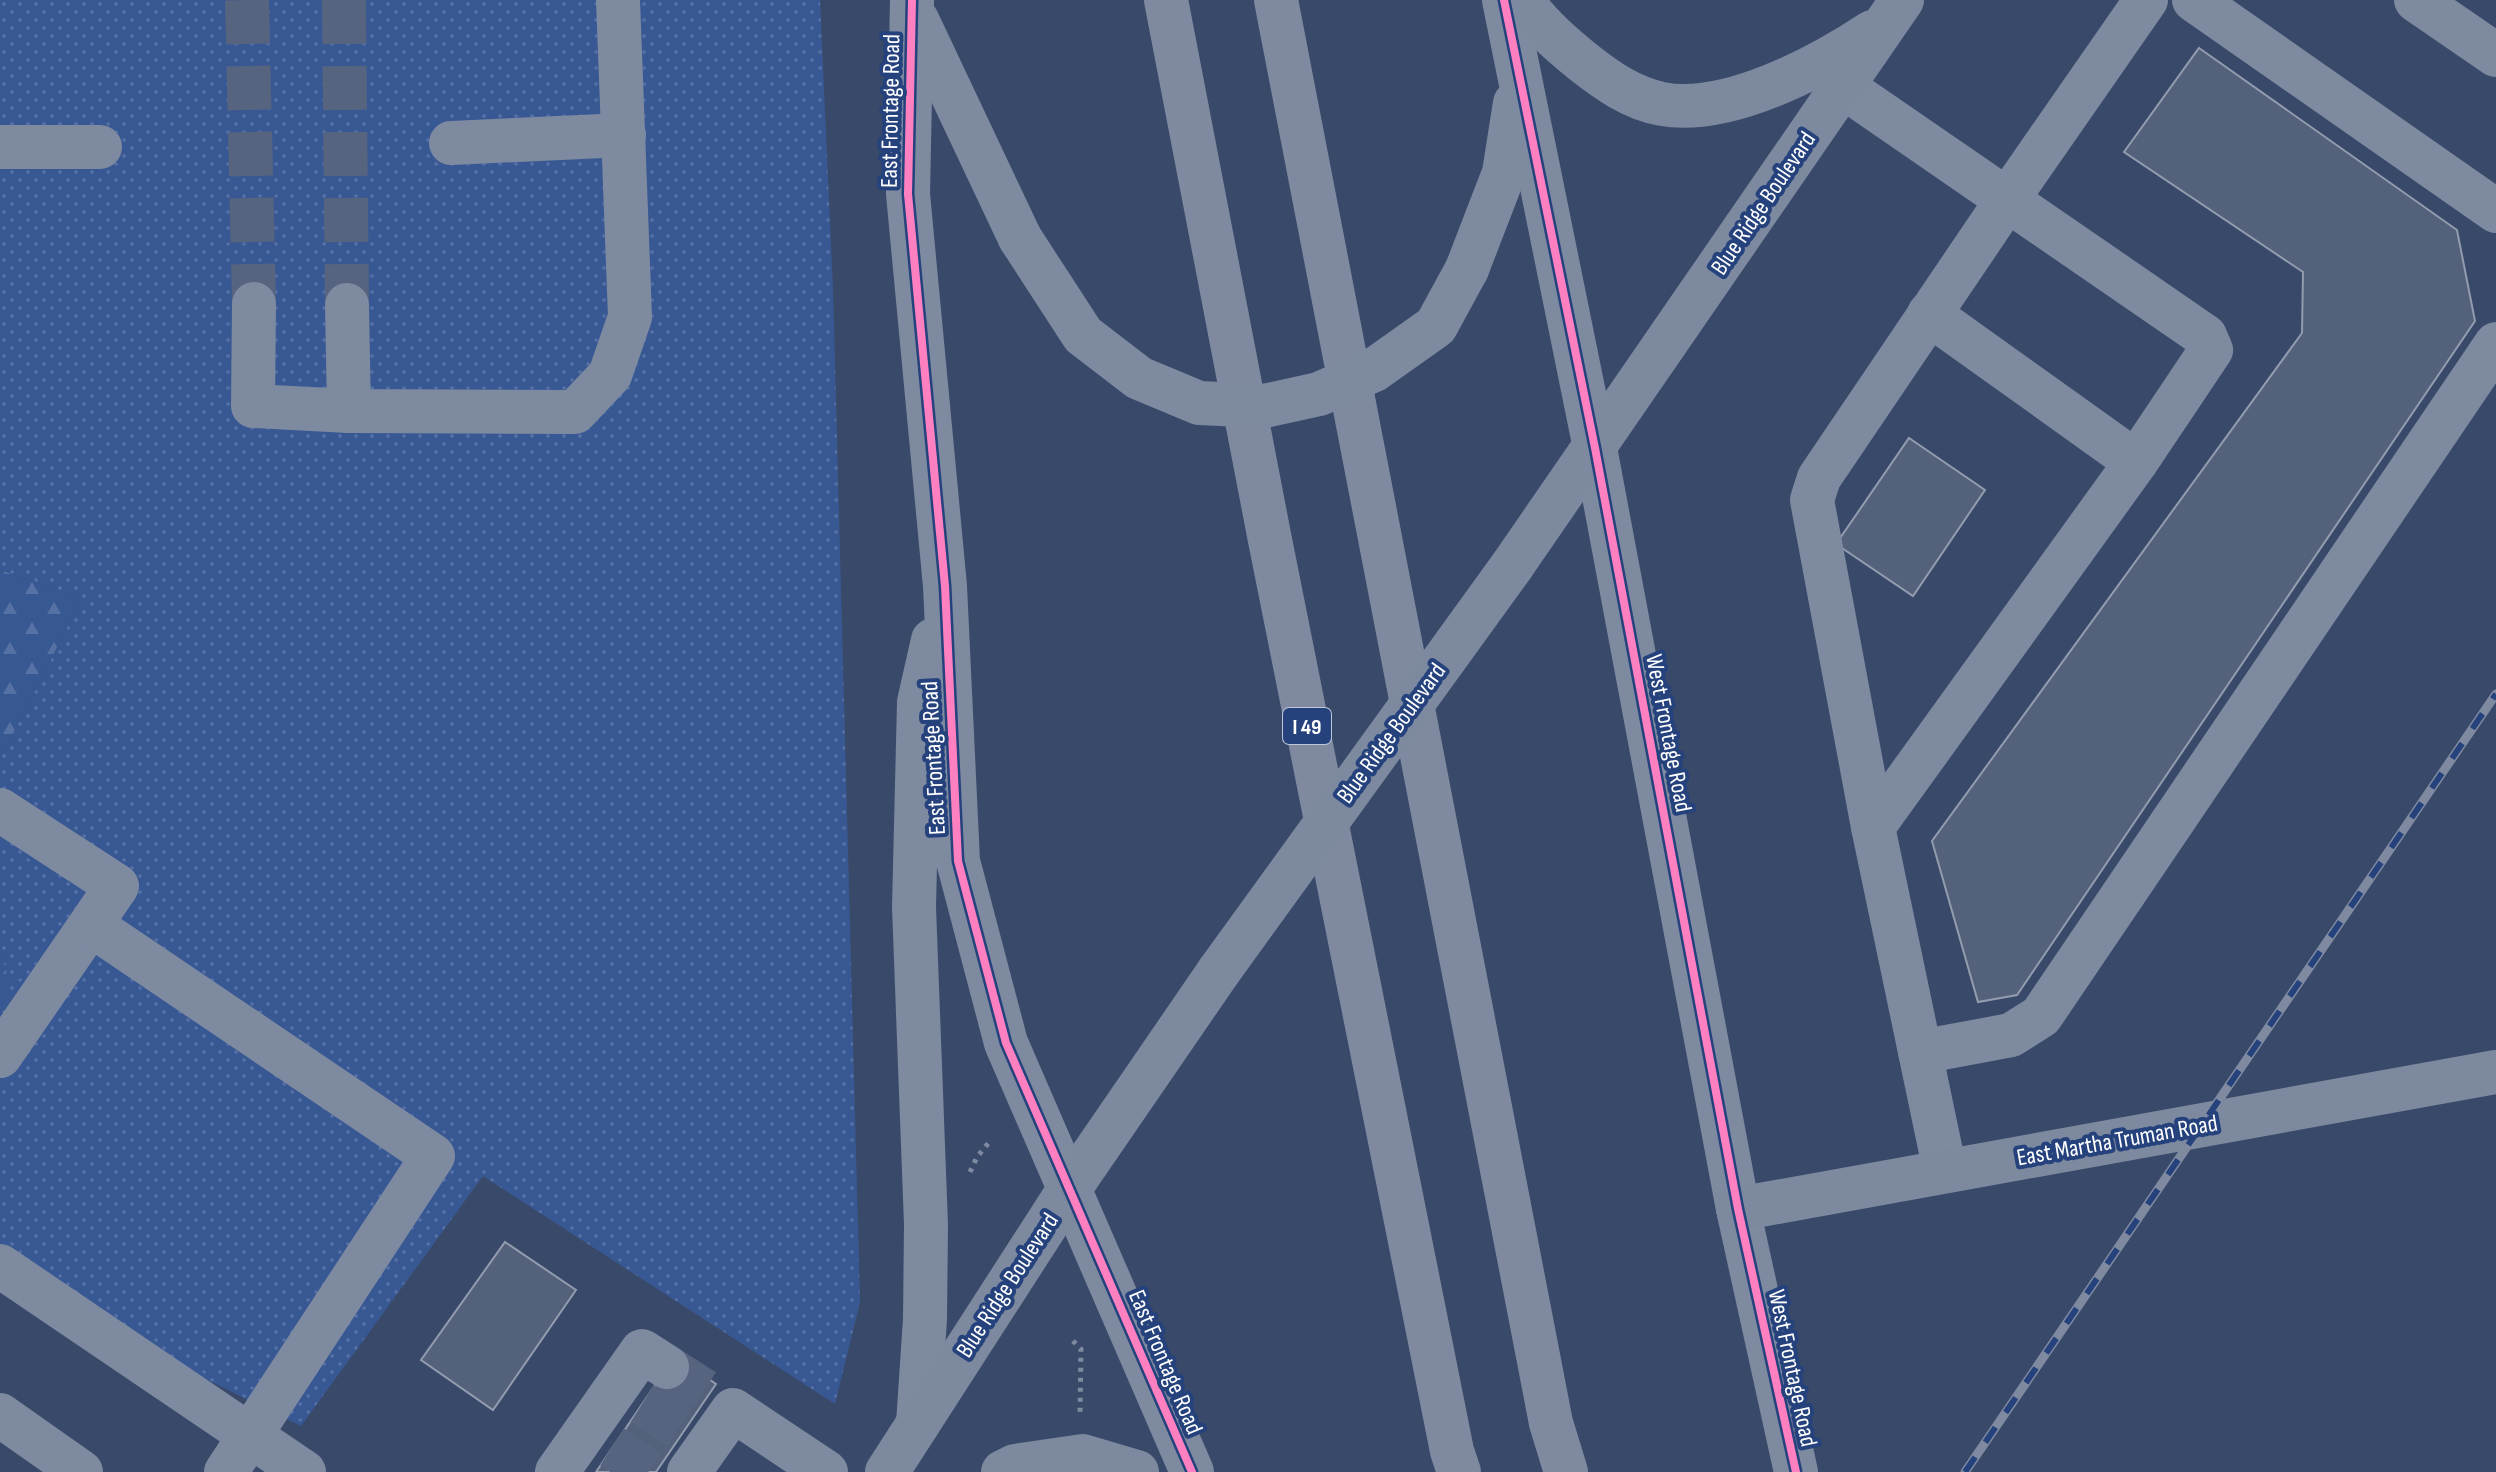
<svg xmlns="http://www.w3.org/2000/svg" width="2496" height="1472" font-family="'Sofia Sans Condensed',sans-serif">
<defs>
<pattern id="green-dots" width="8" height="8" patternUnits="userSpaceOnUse" patternTransform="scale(2)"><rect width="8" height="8" fill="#385894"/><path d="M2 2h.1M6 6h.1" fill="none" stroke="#5671a4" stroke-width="1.8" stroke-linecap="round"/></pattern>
<pattern id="forest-firs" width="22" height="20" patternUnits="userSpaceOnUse" patternTransform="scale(2)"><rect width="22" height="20" fill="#385894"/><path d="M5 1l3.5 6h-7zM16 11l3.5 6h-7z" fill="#5671a4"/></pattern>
</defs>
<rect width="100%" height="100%" fill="#394969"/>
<polygon fill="url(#green-dots)" points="0,0 820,0 833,290 860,1302 835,1404 483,1176 301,1426 0,1278 0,1010 14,1008 0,946 0,759 82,598 0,570"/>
<g fill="url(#forest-firs)">
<polygon points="0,570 82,598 0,759"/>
<polygon points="0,946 15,1008 0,1010"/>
</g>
<g fill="#54617b" stroke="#929cae" stroke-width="2">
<polygon points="2199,48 2457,230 2475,321 2017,995 1978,1002 1932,841 2302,333 2303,272 2124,152"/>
<polygon points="1909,438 1985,490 1913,596 1836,544"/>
<polygon points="505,1242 576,1290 493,1410 421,1360"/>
<polygon points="675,1356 716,1384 656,1472 596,1472"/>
</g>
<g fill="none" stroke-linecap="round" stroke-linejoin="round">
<g stroke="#576480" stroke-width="44" stroke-dasharray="44 22" stroke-linecap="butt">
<polyline points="247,0 254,304"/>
<polyline points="344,0 347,305"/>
<polyline points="667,1367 709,1394"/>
<polyline points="642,1404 685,1431"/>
<polyline points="612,1447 651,1472"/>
</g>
<g stroke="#7e8aa0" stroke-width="5" stroke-dasharray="4 6" stroke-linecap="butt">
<polyline points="970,1172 977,1157 991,1140"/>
<polyline points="1073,1341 1081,1349 1080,1415"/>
</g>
<g stroke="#7e8aa0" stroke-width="44">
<polyline points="912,0 908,194 945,586 958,861 1006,1043 1192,1472"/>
<polyline points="1504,0 1595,448 1738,1209 1796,1472"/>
<polyline points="2194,0 2496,211"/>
<polyline points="2416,0 2496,55"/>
<polyline points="917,20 1020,238"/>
<polyline points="1842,86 2205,336 2211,350 2136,462 1873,827 1945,1171"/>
<polyline points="451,143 624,135"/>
<polyline points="0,147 100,147"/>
<polyline points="1467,269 1504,173 1515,103"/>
<polyline points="254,304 253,406 349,411 575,412 610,375 630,317 618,0"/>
<polyline points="347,305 349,411"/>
<polyline points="1929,314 2136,462"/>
<polyline points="0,810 117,886 0,1056"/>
<polyline points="1873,827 1812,500 1819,478 2007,200 2146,0"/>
<polyline points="91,925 433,1156 226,1472"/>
<polyline points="1920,1052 2011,1035 2041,1016 2496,344"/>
<polyline points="0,1266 304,1472"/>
<polyline points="0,1415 81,1472"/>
<polyline points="918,1424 925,1319 926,1225 914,907 919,702 933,640"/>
<polyline points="557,1472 642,1351 667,1367"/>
<polyline points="689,1472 733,1410 826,1472"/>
</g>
<g stroke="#7d899f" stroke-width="44">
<path d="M 1522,0 C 1538,24 1560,43 1582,61 C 1606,80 1631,98 1662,104 C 1728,116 1819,67 1872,32"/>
<polyline points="1512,566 1902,0"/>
<polyline points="1738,1209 2496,1072"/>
<polyline points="887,1472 1070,1188 1219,971"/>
<polyline points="1003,1472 1015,1466 1083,1456 1137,1472"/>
</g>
<g stroke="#7f8aa0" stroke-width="44">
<polyline points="1166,0 1269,535 1452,1451 1459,1472"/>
<polyline points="1276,0 1551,1423 1566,1472"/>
</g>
<defs>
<polyline id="rail" points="1965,1472 2496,694"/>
</defs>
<use href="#rail" stroke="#7f8aa0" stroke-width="9"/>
<use href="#rail" stroke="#25427d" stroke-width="6" stroke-dasharray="18" stroke-linecap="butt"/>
<polyline stroke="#7e8aa0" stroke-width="44" points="1020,238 1083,335 1139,378 1199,403 1264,406 1319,394 1374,370 1436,326 1467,269"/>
<polyline stroke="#7d899f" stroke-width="44" points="1219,971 1512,566"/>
<defs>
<g id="cycleway">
<polyline points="912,0 908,194 945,586 958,861 1006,1043 1192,1472"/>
<polyline points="1504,0 1595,448 1738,1209 1796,1472"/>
</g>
</defs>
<use href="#cycleway" stroke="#25427d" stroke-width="13"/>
<use href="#cycleway" stroke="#ff80c0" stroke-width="8"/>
</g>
<g text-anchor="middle" stroke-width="8" stroke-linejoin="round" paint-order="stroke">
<rect fill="#25427d" stroke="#bec6d8" stroke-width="2" x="1283" y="708" width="48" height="36" rx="6"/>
<g font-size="22" font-weight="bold" fill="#fff">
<text x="1307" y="734">I 49</text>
</g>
<g font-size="24" fill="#fff" stroke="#25427d">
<text transform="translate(890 111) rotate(-89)" y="8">East Frontage Road</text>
<text transform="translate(1763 203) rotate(-56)" y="8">Blue Ridge Boulevard</text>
<text transform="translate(1391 733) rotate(-54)" y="8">Blue Ridge Boulevard</text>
<text transform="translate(1669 733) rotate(79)" y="8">West Frontage Road</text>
<text transform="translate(933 758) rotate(-93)" y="8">East Frontage Road</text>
<text transform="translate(2117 1140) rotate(-10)" y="8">East Martha Truman Road</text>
<text transform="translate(1007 1285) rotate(-57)" y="8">Blue Ridge Boulevard</text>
<text transform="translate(1166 1362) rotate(67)" y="8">East Frontage Road</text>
<text transform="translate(1793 1368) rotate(78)" y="8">West Frontage Road</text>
</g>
</g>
</svg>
